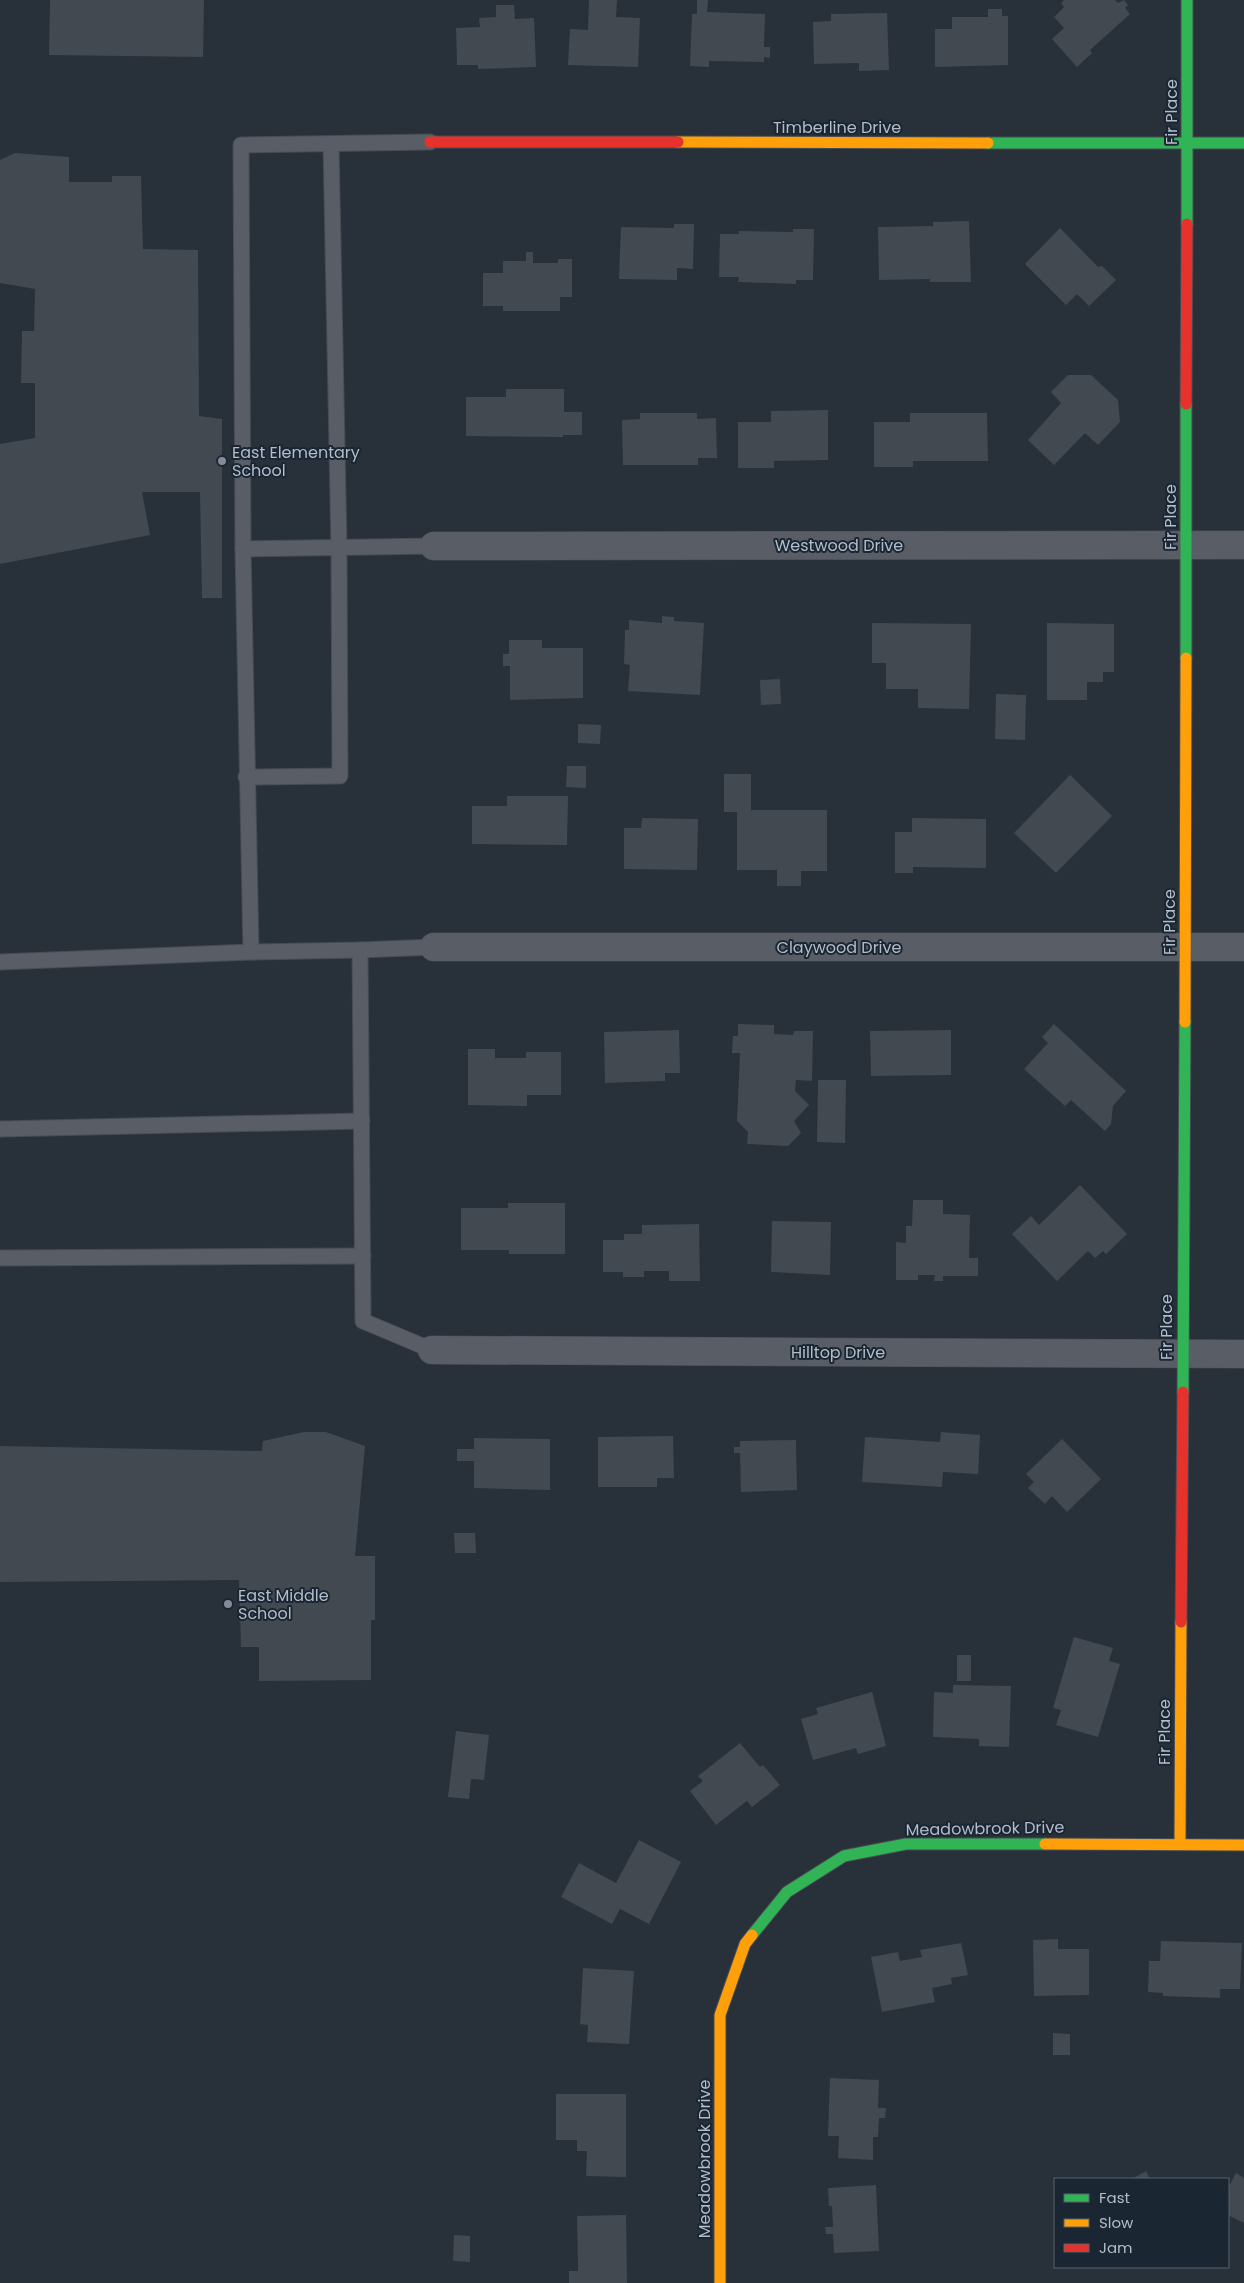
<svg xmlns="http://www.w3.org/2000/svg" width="1244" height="2283" font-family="Poppins,sans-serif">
<rect width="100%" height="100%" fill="#283039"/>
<g fill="#424951">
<polygon points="50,0 204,0 203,57 49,55"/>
<polygon points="589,0 617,0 616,17 640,18 638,67 568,65 570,29 588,30"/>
<polygon points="697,0 708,0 707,12 765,14 764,47 770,47 770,58 764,57 764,62 709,61 709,67 690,66 692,14 697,14"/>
<polygon points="1064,0 1115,0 1118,3 1124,0 1128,5 1125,8 1130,14 1090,50 1092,53 1077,67 1052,39 1064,28 1054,17 1064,7 1061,3"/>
<polygon points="496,5 514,5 515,19 534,18 536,67 478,69 478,65 457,65 456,28 480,27 479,18 496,17"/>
<polygon points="988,9 1002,9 1002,16 1008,16 1008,65 935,67 935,29 952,29 952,17 988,17"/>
<polygon points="887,13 889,70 859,71 859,63 814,64 813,22 831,21 831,14"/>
<polygon points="15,153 69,157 69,182 112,182 112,176 141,176 143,249 198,250 199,416 222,419 222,598 202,598 200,492 142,492 150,535 0,564 0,444 35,438 35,383 21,383 22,331 34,331 35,289 0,283 0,160"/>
<polygon points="969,221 971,282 930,282 930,279 879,280 878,227 933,226 933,222"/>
<polygon points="674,224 694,224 693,269 677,268 677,280 619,279 621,227 674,228"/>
<polygon points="1060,228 1098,267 1102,266 1116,280 1089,306 1077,294 1066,305 1025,264"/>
<polygon points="793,229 814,229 813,280 796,280 796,284 738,282 739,277 719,277 720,234 739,234 739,231 793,232"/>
<polygon points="526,252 533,252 533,263 558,263 558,259 572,259 572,297 560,297 560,311 503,311 503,306 483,306 483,273 503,273 503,261 526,261"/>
<polygon points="1068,375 1091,375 1118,400 1120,422 1098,445 1085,433 1054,465 1028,440 1061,403 1051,392"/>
<polygon points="506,389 564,389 564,412 582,412 582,435 563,435 563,437 466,436 466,397 506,397"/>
<polygon points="828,410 828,460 774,461 774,468 738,468 738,422 771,422 771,411"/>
<polygon points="640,413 697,413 697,419 716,418 717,458 698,458 698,465 623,465 622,420 640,419"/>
<polygon points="910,413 987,413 988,461 913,461 913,467 874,467 874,422 910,422"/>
<polygon points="662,616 674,617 674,621 704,623 700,695 628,691 630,665 624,664 625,630 629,630 629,620 662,623"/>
<polygon points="872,623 971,624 969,709 918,708 918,689 886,689 886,663 872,663"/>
<polygon points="1047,623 1114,624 1114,672 1103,672 1103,682 1087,682 1087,700 1047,700"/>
<polygon points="509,640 542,640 542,648 583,648 583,698 510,700 510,666 503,666 503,654 509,654"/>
<polygon points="780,679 781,704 761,705 760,680"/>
<polygon points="996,694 1026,695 1025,740 995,739"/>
<polygon points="578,724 601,725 600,744 578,743"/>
<polygon points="567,766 586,766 586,788 566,787"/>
<polygon points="724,774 751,774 751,810 827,810 827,871 801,871 801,886 777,886 777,870 737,870 737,812 724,812"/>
<polygon points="1070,775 1112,816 1056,873 1014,833"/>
<polygon points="507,796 568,796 567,845 472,844 472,806 507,806"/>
<polygon points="642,818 698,819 697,870 624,869 624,828 641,828"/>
<polygon points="912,818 986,819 986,868 913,867 913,873 895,873 895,832 912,832"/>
<polygon points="738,1024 774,1025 774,1034 793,1035 794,1031 813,1031 812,1081 796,1080 795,1091 809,1105 794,1121 801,1133 788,1146 747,1144 748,1132 737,1121 740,1053 732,1053 733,1036 738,1036"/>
<polygon points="1054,1024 1126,1091 1113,1106 1111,1124 1105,1131 1071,1100 1065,1106 1024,1069 1048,1043 1042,1037"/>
<polygon points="679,1030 680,1073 665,1073 665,1081 605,1083 604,1032"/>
<polygon points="951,1030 951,1075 871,1076 870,1031"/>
<polygon points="468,1049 495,1049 495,1058 526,1058 526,1052 561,1052 561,1095 527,1095 527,1106 468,1105"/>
<polygon points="818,1080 846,1080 845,1143 817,1142"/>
<polygon points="1080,1185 1127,1234 1106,1254 1103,1251 1095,1258 1088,1251 1057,1281 1012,1234 1031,1216 1039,1225"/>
<polygon points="913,1200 943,1200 943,1214 970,1215 969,1258 978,1258 978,1276 943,1276 943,1281 934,1281 935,1275 918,1275 918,1280 896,1280 896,1242 906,1243 906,1226 912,1226"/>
<polygon points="508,1203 565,1203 565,1254 509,1254 509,1250 461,1250 461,1208 508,1208"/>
<polygon points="772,1221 831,1222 830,1275 771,1272"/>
<polygon points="699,1224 700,1281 669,1281 669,1271 644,1271 644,1277 623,1277 623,1272 603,1272 603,1240 624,1240 624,1234 642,1234 642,1225"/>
<polygon points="304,1432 326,1432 365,1446 355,1556 375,1556 375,1620 371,1620 371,1680 259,1681 259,1647 241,1647 239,1580 0,1582 0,1446 262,1451 263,1441"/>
<polygon points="941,1432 980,1435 978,1474 943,1472 942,1487 862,1482 865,1437 940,1442"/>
<polygon points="673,1436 674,1478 657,1478 657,1487 598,1487 598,1437"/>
<polygon points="474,1438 550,1439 550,1490 474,1488 474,1461 457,1461 457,1449 474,1449"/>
<polygon points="1062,1439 1101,1479 1067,1512 1052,1496 1045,1504 1028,1488 1034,1482 1026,1474"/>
<polygon points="796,1440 797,1490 741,1492 740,1453 734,1453 734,1447 740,1447 740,1441"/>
<polygon points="454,1533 475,1533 476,1553 455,1553"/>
<polygon points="1074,1637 1113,1648 1109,1661 1120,1664 1098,1737 1056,1725 1061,1710 1053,1708"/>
<rect x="957" y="1655" width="14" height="26"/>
<polygon points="953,1685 1011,1686 1009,1747 979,1746 979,1739 933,1737 934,1692 953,1693"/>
<polygon points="872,1692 886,1746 858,1754 856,1748 813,1760 801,1719 818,1714 816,1708"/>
<polygon points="456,1731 489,1735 484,1780 471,1779 469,1799 448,1797"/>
<polygon points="740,1743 760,1767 763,1765 780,1785 752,1807 747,1801 716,1825 690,1791 703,1781 698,1776"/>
<polygon points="639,1840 681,1862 649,1924 620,1909 612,1924 561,1897 579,1863 616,1883"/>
<polygon points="1058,1939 1058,1949 1089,1949 1089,1995 1034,1996 1033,1940"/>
<polygon points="1161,1941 1242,1943 1240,1989 1220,1989 1220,1998 1163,1996 1163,1993 1148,1992 1149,1961 1160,1961"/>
<polygon points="961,1943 968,1975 951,1978 952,1984 932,1988 935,2002 882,2012 871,1957 898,1952 900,1961 922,1957 920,1950"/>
<polygon points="583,1968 634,1971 629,2044 587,2042 588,2025 580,2024"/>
<polygon points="1053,2033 1070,2034 1070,2055 1053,2055"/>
<polygon points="830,2078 879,2080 878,2108 886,2108 885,2118 879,2118 878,2137 873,2137 873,2160 838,2158 839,2136 828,2136"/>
<polygon points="556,2094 626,2094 626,2177 586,2176 587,2151 577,2151 577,2140 556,2140"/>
<polygon points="1146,2171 1150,2179 1132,2179"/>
<polygon points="1236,2173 1244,2178 1244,2223 1228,2215 1228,2188"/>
<polygon points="876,2185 879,2251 834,2253 833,2234 826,2234 825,2227 833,2227 832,2206 829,2206 828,2188"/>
<polygon points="626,2215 627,2283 569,2283 569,2271 578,2271 577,2216"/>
<polygon points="454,2235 470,2236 470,2262 453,2261"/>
</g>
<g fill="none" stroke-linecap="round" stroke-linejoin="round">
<defs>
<g id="lane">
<polyline points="243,549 434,546"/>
<polyline points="246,777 340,776 339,548 331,144"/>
<polyline points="251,952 360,950"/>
<polyline points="0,962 251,952 243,549 241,145 430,142"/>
<polyline points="0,1129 362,1121"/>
<polyline points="0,1258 363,1256"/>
<polyline points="432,1350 363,1321 360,950 434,947"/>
</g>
<g id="street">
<polyline points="434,546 1244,545"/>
<polyline points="434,947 1244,947"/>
<polyline points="432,1350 1244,1354"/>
</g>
<g id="fast">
<polyline points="988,143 1244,143"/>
<polyline points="1187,224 1187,0"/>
<polyline points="1186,658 1186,404"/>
<polyline points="1183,1392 1185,1022"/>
<polyline points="752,1935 787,1892 844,1856 906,1844 1045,1844"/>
</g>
<g id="slow">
<polyline points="678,142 988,143"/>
<polyline points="1185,1022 1186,658"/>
<polyline points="1045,1844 1244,1845"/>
<polyline points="1180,1844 1181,1622"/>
<polyline points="720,2283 720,2015 745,1944 752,1935"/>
</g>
<g id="jam">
<polyline points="430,142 678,142"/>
<polyline points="1186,404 1187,224"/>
<polyline points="1181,1622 1183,1392"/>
</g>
</defs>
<use href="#lane" stroke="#474c53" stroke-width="17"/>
<use href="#street" stroke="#474c53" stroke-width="29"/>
<use href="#fast" stroke="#474c53" stroke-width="13"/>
<use href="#slow" stroke="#474c53" stroke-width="13"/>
<use href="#jam" stroke="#474c53" stroke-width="13"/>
<use href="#lane" stroke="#595e66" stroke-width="15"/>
<use href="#street" stroke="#595e66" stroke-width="28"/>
<use href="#fast" stroke="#30b455" stroke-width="11"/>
<use href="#slow" stroke="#ff9f0a" stroke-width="11"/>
<use href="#jam" stroke="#e5322d" stroke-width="11"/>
</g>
<g fill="#828b97" stroke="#1b2633" stroke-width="2">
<circle cx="222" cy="461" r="5"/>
<circle cx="228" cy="1604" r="5"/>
</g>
<g text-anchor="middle" stroke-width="4" stroke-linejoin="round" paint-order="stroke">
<g font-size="16" fill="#b2bcca" stroke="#1b2633">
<text transform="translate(1171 112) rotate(-90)" y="6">Fir Place</text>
<text x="837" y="133">Timberline Drive</text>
<text transform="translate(1170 517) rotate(-90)" y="6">Fir Place</text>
<text x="839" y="551">Westwood Drive</text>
<text transform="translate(1169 922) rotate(-90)" y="6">Fir Place</text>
<text x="839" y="953">Claywood Drive</text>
<text transform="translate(1166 1327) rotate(-90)" y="6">Fir Place</text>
<text x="838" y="1358">Hilltop Drive</text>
<text transform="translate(1164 1732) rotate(-90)" y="6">Fir Place</text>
<text transform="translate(985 1828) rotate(-1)" y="6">Meadowbrook Drive</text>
<text transform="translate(704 2159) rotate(-90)" y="6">Meadowbrook Drive</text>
</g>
<g font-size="16" fill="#b2bcca" stroke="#1b2633" text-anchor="start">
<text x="232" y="458">East Elementary<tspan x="232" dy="18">School</tspan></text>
<text x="238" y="1601">East Middle<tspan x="238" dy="18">School</tspan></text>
</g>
</g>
<rect x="1054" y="2178" width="175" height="90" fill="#1b2633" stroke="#57626f"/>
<rect x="1064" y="2194" width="25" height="8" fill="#30b455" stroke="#57626f"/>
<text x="1099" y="2203" font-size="15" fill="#b2bcca">Fast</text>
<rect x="1064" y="2219" width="25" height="8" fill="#ff9f0a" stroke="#57626f"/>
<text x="1099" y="2228" font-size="15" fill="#b2bcca">Slow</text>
<rect x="1064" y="2244" width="25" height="8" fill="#e5322d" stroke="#57626f"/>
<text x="1099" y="2253" font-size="15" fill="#b2bcca">Jam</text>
</svg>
